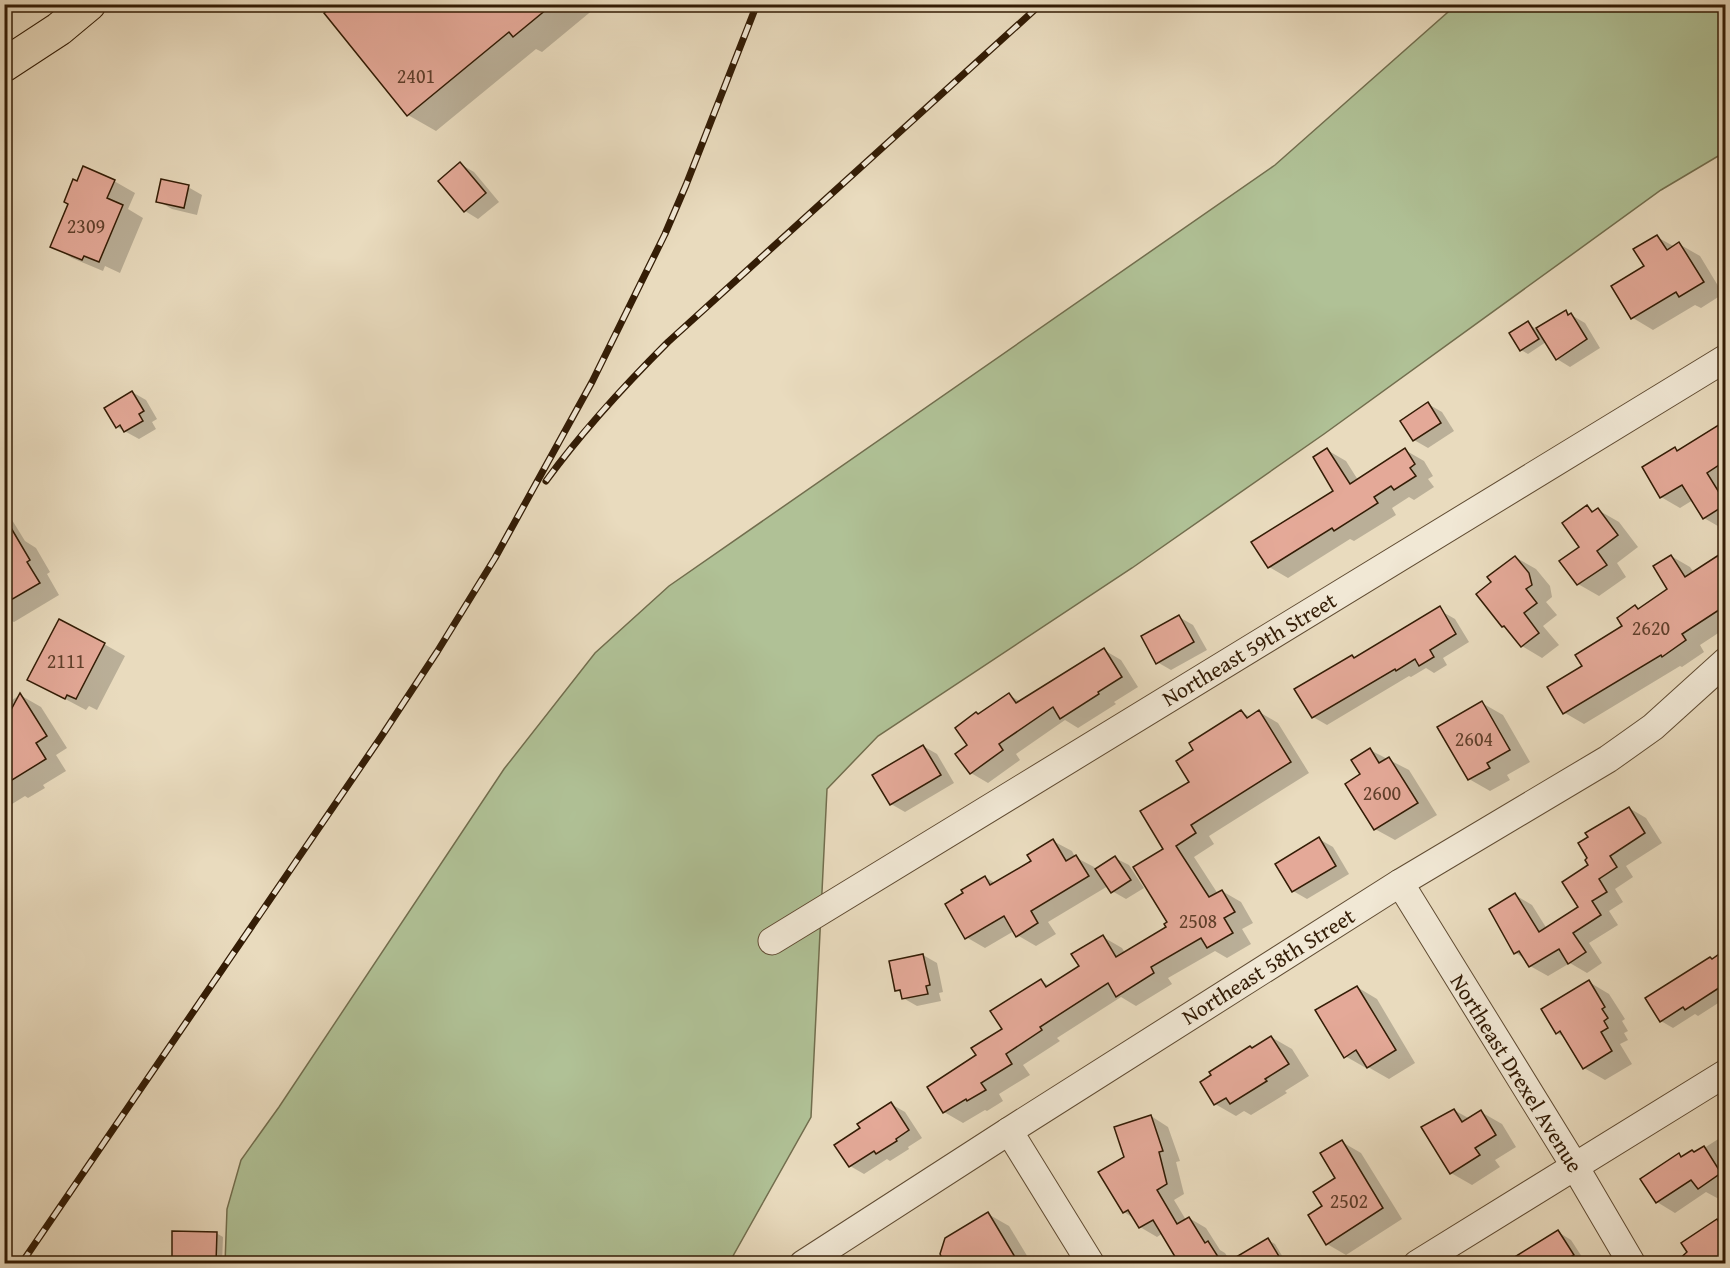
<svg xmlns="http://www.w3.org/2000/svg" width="1730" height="1268" font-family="'Gentium Book Plus',serif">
<rect width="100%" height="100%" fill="#e9dbbe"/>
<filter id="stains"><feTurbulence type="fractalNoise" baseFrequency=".00333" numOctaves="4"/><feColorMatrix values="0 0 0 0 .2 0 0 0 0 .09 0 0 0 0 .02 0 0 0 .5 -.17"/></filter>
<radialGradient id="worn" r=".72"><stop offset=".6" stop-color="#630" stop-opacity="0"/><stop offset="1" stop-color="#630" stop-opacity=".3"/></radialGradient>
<polygon fill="#b0c196" stroke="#726e4e" stroke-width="1.5" points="1456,5 1725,5 1725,152 1661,190 1324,434 1132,568 878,736 827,789 811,1117 729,1263 225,1264 227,1209 241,1160 279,1107 504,769 595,653 669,586 1275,165"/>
<g fill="#0003">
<polygon points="338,4 600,4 542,52 536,49 436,131 408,115"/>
<polygon points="460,164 474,172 499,202 478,219 465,211"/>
<polygon points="1726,176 1726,186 1720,179"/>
<polygon points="114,181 135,193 128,209 143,218 120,273 105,266 103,271 72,258 52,246"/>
<polygon points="188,187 202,195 197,215 172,209 158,201"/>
<polygon points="1657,237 1675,247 1679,244 1700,256 1723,294 1701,308 1695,305 1653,330 1633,318"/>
<polygon points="1566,312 1585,323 1600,348 1570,367 1557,359 1546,342 1528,354 1521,350 1528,323 1537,330"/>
<polygon points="132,392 146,400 157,419 152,422 156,429 139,439 117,427"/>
<polygon points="1428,404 1442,412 1454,431 1428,448 1414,440"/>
<polygon points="1726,423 1726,527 1723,529 1704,518 1693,500 1680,508 1661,497 1675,449 1680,452"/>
<polygon points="1327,450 1346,461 1358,480 1405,450 1424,461 1433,476 1428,479 1434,487 1414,500 1409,497 1392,508 1396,515 1354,541 1350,539 1288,578 1269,567 1335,492"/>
<polygon points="4,507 25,541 36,548 50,572 47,574 59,595 14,622 4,617"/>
<polygon points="1587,507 1595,512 1598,510 1619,522 1638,547 1617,563 1626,577 1599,596 1578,584"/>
<polygon points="1723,555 1726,557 1726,628 1700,645 1704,652 1682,667 1680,666 1584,724 1565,713 1549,688 1584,667 1624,626 1635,607 1640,610 1669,590 1671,556 1690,567 1694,573"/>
<polygon points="1515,557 1536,569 1550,586 1552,597 1546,602 1557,615 1543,626 1559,645 1542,658 1522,646 1508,629 1503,626 1493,582"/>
<polygon points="1441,611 1455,619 1469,642 1443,658 1447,665 1434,673 1426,668 1411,677 1409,676 1327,725 1313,717 1352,656 1356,659"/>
<polygon points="1179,617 1193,625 1207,650 1171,670 1157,662"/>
<polygon points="104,644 125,656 97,710 89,706 86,710 50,691"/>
<polygon points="1104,650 1121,660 1138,687 1114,702 1116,704 1078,728 1065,720 1016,754 1020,760 988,783 971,773 969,745 979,716 1009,695 1021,702"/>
<polygon points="20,695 41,707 67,748 56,755 66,771 43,785 45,788 28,798 25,796 4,809 4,705"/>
<polygon points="1482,703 1503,715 1530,762 1507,775 1510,780 1490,791 1469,779"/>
<polygon points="1241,712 1251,717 1259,712 1278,723 1309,773 1209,836 1214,844 1194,857 1218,894 1222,891 1241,902 1253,923 1242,929 1251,944 1227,958 1215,951 1168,978 1172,984 1136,1006 1121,997 1057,1038 1060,1041 1023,1065 1030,1075 999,1094 1003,1101 987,1111 985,1110 963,1123 944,1112 929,1087 978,1056 1004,1030 1041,981 1050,986 1081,967 1103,937 1122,948 1125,953 1168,927 1169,922 1165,849 1191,782 1196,751"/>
<polygon points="923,746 937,754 954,783 905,812 891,804"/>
<polygon points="1370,750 1409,770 1437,815 1395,840 1375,829 1363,775"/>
<polygon points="1629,808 1646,818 1662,843 1626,866 1633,877 1615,889 1623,902 1609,911 1618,925 1589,943 1602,963 1587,973 1570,963 1548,976 1530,966 1525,959 1516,953 1515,895 1532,905 1547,929 1580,908 1590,866"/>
<polygon points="1319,839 1333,847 1349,874 1307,899 1293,891"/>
<polygon points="1053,841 1072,851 1075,857 1094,867 1096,870 1115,858 1129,865 1144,888 1126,899 1112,891 1108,886 1048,922 1056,934 1036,946 1017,935 1014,931 985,948 966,937 965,893 985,877 995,883 1033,862"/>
<polygon points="1726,952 1726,998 1698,1016 1695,1014 1673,1028 1661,1021 1713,960"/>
<polygon points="923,955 937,963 943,992 939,993 941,1001 917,1006 903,998 902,993 897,990"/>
<polygon points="1589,982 1609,994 1625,1019 1622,1021 1628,1031 1624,1033 1628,1040 1620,1044 1632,1064 1605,1080 1584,1068 1566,1038 1557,1033"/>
<polygon points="1357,987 1377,999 1415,1063 1389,1079 1368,1067 1366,1068 1345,1056"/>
<polygon points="1271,1037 1292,1049 1309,1076 1285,1091 1287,1093 1251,1115 1244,1111 1236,1116 1215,1104 1253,1049"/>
<polygon points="891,1104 905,1112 922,1138 908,1147 909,1149 890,1161 887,1159 864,1174 850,1166 862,1129"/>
<polygon points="1454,1110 1470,1119 1481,1112 1502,1124 1516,1147 1495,1160 1500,1167 1472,1185 1451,1173"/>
<polygon points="1151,1116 1168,1127 1180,1161 1176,1162 1184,1194 1174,1200 1186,1220 1189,1218 1206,1228 1220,1250 1225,1253 1232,1264 1179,1264 1174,1256 1176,1254 1163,1233 1157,1237 1140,1227 1135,1219 1124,1212 1126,1158"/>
<polygon points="1726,1134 1726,1193 1717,1198 1706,1192 1675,1213 1657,1202 1679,1155 1684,1158 1695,1154"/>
<polygon points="1342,1142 1361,1153 1402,1219 1346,1255 1327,1244 1324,1207 1337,1179"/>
<polygon points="988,1214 1009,1226 1032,1264 947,1264 942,1254"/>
<polygon points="1717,1221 1726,1226 1726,1264 1695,1264 1688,1254"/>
<polygon points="1558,1232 1571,1240 1586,1263 1508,1264"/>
<polygon points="174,1233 216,1233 223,1237 222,1264 174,1264"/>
<polygon points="1268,1240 1275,1244 1284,1259 1276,1264 1259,1264 1251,1250"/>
</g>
<g fill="#e4a998" stroke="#331c05" stroke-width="1.5">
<polygon points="335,4 553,4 513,37 509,32 407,116 324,13"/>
<polygon points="460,162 486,193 464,212 438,181"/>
<polygon points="83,166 115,180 107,198 123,205 99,262 84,256 82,260 50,247 68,204 64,202 73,179 77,181"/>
<polygon points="161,179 189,185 184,208 156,202"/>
<polygon points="1657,235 1667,250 1679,242 1704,282 1679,297 1676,292 1631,319 1611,286 1644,266 1633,249"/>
<polygon points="1566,310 1568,315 1571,313 1587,339 1556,360 1536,328"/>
<polygon points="1528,321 1539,339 1520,351 1509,333"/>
<polygon points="132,391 144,411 139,414 143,421 124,432 120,425 116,428 104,408"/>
<polygon points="1428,402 1441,423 1413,441 1400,421"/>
<polygon points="1725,421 1725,461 1707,473 1725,502 1725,505 1703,519 1682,485 1660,498 1642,467 1675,447 1677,451"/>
<polygon points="1327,448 1350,484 1405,448 1415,464 1410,468 1416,476 1394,490 1391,486 1374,497 1378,503 1334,531 1332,528 1268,568 1251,542 1333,491 1313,457"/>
<polygon points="1587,505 1592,512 1598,508 1618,535 1597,551 1607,565 1577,585 1559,561 1579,547 1562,523"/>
<polygon points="4,516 30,560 27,562 40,583 4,604"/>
<polygon points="1725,551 1725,606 1682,634 1686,640 1662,657 1661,655 1563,714 1547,687 1582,666 1575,655 1622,626 1617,618 1635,605 1638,609 1667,589 1653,566 1671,555 1685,577"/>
<polygon points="1515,556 1529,573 1532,585 1526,589 1537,603 1524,613 1539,633 1521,647 1504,626 1502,627 1476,594 1491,582 1487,577"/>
<polygon points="1440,606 1456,634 1430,650 1434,657 1419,666 1415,659 1396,671 1395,669 1312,718 1294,689 1352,655 1354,658"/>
<polygon points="1179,615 1194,642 1156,664 1141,636"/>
<polygon points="59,619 105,643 76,699 67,695 65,699 27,680"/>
<polygon points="1104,648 1122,677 1098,692 1099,694 1060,719 1053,707 999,744 1003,750 970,774 955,754 967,745 955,728 976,712 978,714 1009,693 1016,703"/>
<polygon points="20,693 47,736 36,743 46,759 4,785 4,723"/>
<polygon points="1482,701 1510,750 1487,763 1490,768 1468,780 1437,727"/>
<polygon points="1241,710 1247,718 1259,710 1291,762 1191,825 1196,833 1176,846 1209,897 1222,890 1235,912 1224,918 1233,933 1207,948 1201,938 1151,967 1154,973 1116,997 1108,983 1040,1027 1042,1030 1006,1054 1012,1064 981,1083 986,1090 967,1101 966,1099 943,1113 927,1087 976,1055 971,1048 1002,1029 990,1011 1041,979 1046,987 1079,966 1071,954 1103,935 1116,957 1166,927 1164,924 1167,922 1133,867 1163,849 1140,811 1189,782 1176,761 1193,750 1189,743"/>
<polygon points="923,745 941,775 890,805 872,775"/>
<polygon points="1370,748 1379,763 1389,757 1418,803 1374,830 1345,784 1360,774 1351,760"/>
<polygon points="1629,807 1645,833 1610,856 1617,867 1599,879 1607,892 1592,901 1601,915 1573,933 1586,952 1568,964 1559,949 1529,967 1519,951 1514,954 1489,909 1515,893 1539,932 1578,907 1562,882 1588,865 1585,860 1587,858 1578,843 1588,837 1585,833"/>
<polygon points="1319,837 1336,866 1292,892 1275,864"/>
<polygon points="1053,839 1066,861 1076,855 1089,876 1031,911 1038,923 1016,937 1004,916 965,939 945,904 963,893 961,890 985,876 990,885 1031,861 1027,855"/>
<polygon points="1115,856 1131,880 1111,893 1095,869"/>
<polygon points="1725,950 1725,984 1685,1010 1683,1007 1660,1022 1645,998 1710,957 1712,959"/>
<polygon points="923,954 930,985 926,986 928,994 902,999 900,990 895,991 889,961"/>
<polygon points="1589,980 1605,1007 1602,1009 1608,1018 1604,1021 1608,1028 1601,1032 1612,1051 1583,1069 1560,1031 1556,1034 1541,1009"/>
<polygon points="1357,986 1396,1050 1367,1068 1356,1050 1344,1058 1315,1010"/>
<polygon points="1271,1036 1289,1064 1265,1079 1267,1081 1230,1104 1226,1098 1214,1105 1200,1082 1211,1075 1209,1072 1250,1046 1252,1048"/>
<polygon points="891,1102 909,1130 896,1139 897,1141 876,1154 874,1151 849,1167 834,1145 860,1128 857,1124"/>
<polygon points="1454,1109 1462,1122 1481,1110 1496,1135 1475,1148 1480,1155 1450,1174 1421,1127"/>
<polygon points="1151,1115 1163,1151 1159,1152 1167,1184 1157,1190 1177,1224 1189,1217 1205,1243 1208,1241 1222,1263 1171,1263 1177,1260 1153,1220 1139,1228 1128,1210 1123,1213 1098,1172 1124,1157 1114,1127"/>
<polygon points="1342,1140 1383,1208 1326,1245 1308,1215 1322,1206 1313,1192 1335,1178 1320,1153"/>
<polygon points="1704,1146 1721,1173 1698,1189 1691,1180 1656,1203 1640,1179 1679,1153 1681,1157 1692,1150 1694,1152"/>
<polygon points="988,1212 1015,1257 1005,1263 945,1263 940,1254 945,1238"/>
<polygon points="1717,1219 1725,1232 1725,1263 1675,1263 1687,1252 1681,1243"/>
<polygon points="1558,1230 1574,1255 1560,1263 1505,1263"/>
<polygon points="172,1231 217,1232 216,1263 172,1263"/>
<polygon points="1268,1238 1283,1263 1226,1263"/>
</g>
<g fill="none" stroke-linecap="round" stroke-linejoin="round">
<defs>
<g id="minor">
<polyline points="1400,883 1574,1165 1632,1264"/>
<polyline points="772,941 1726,358"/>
<polyline points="1009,1131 1091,1264"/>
<polyline points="803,1264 1009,1131 1400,883 1608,759 1653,727 1726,661"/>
<polyline points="1417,1264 1726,1073"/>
</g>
<polyline id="major" points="4,65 59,29 89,4"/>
</defs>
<use href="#minor" stroke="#604c33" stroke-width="29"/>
<use href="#major" stroke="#331c05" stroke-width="35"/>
<use href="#minor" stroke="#f1e8d5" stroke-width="27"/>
<use href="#major" stroke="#e9dbbe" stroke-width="33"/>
<defs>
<g id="rail">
<path d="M 546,481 C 583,430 624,386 668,342 L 1041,4"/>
<polyline points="21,1264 381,737 437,652 495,558 592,382 665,234 686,185 757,4"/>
</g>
</defs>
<use href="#rail" stroke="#331c05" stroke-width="7"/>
<use href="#rail" stroke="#f1e8d5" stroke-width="4.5" stroke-dasharray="14" stroke-linecap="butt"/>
</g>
<g text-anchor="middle" stroke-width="4.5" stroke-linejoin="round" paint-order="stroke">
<g font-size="20" fill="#5f3f2a">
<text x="416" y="83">2401</text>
<text x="86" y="233">2309</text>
<text x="1651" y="635">2620</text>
<text x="66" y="668">2111</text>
<text x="1474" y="746">2604</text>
<text x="1382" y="800">2600</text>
<text x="1198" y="928">2508</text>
<text x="1349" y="1208">2502</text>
</g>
<g font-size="22" fill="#331c05" stroke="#f1e8d5">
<text transform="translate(1249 649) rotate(-31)" y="8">Northeast 59th Street</text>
<text transform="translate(1268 966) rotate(-32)" y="8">Northeast 58th Street</text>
<text transform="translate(1517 1073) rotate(58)" y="8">Northeast Drexel Avenue</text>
</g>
</g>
<rect width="1730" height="1268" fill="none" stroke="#e9dbbe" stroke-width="24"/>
<rect x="6" y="6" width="1718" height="1256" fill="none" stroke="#331c05" stroke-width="3"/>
<rect x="12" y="12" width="1706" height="1244" fill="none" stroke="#331c05" stroke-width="1.5"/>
<rect width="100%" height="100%" filter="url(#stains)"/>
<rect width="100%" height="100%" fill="url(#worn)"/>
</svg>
